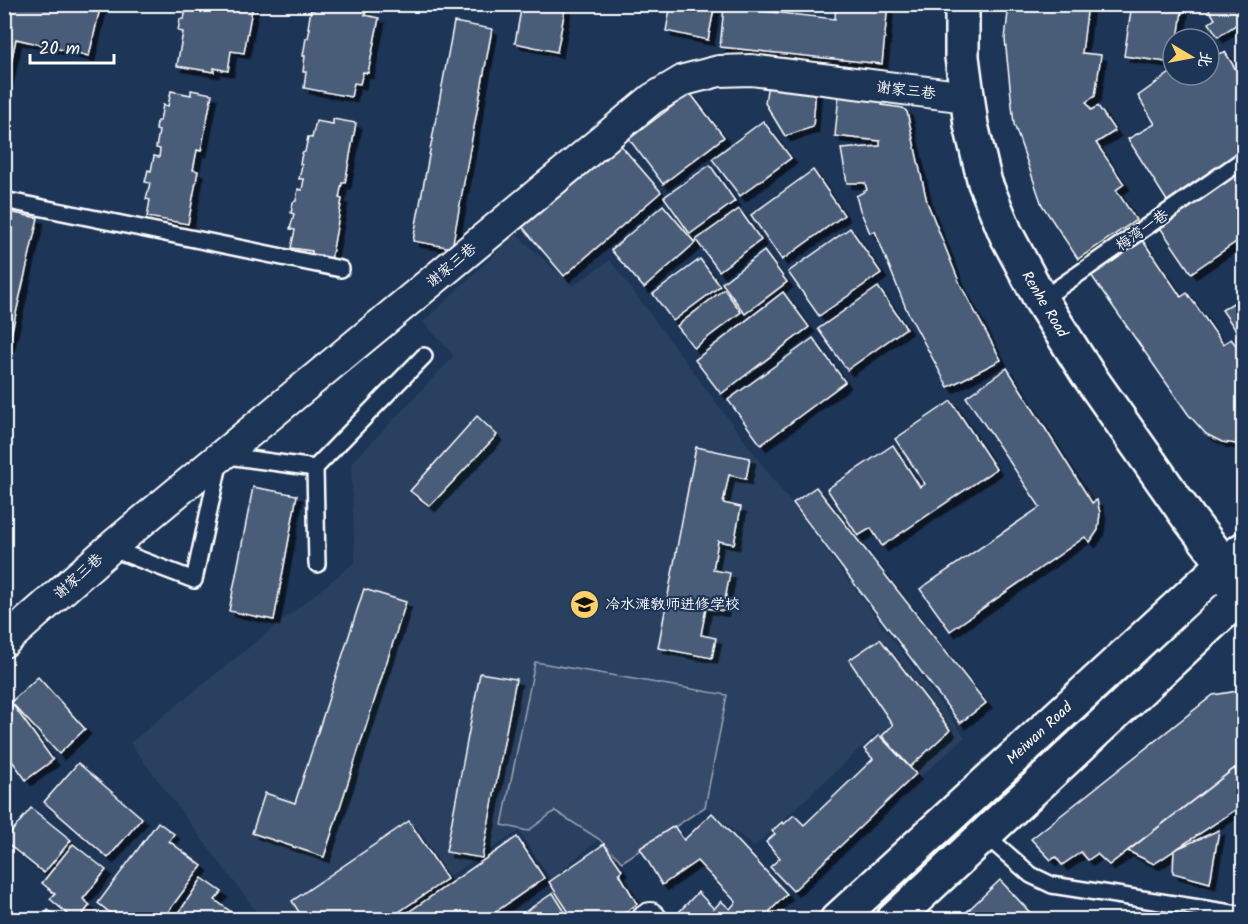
<svg xmlns="http://www.w3.org/2000/svg" width="1248" height="924" font-family="Kalam,'LXGW WenKai TC',sans-serif">
<defs>
<filter id="shadow"><feDropShadow dx="5.5" dy="5.5" stdDeviation="0" flood-color="#0009"/></filter>
</defs>
<rect width="100%" height="100%" fill="#1d3557"/>
<filter id="ink" filterUnits="userSpaceOnUse"><feTurbulence type="fractalNoise" baseFrequency=".0167" numOctaves="2"/><feDisplacementMap in="SourceGraphic" scale="12" xChannelSelector="R" yChannelSelector="G"/><feConvolveMatrix kernelMatrix="1 2 1 2 8 2 1 2 1" color-interpolation-filters="sRGB"/></filter>
<g filter="url(#ink)">
<polygon fill="#2a4161" points="516,234 573,286 610,260 965,737 919,778 878,732 754,847 705,807 622,862 599,839 551,879 519,831 381,920 262,919 130,743 355,562 351,464 454,356 423,322"/>
<polygon fill="#364b69" stroke="#9aa5b4" stroke-width="1.5" points="535,662 727,695 705,807 622,862 599,839 555,811 528,831 502,825"/>
<g fill="#4a5d79" stroke="#fff" stroke-width="1.5" filter="url(#shadow)">
<polygon points="4,4 101,4 89,56 16,39 4,95"/>
<polygon points="253,4 244,53 231,51 228,71 214,68 214,72 177,66 183,32 178,31 180,19 184,19 187,5 185,4"/>
<polygon points="315,4 367,4 365,15 379,18 368,73 363,72 360,84 354,83 351,97 304,88 306,72 303,72 305,56 303,56 306,38 308,38 310,28 308,28 311,9 314,10"/>
<polygon points="522,4 566,4 557,52 515,43"/>
<polygon points="671,4 715,4 708,40 666,31"/>
<polygon points="836,4 888,4 882,64 720,47 724,7 835,19"/>
<polygon points="1009,4 1088,4 1082,53 1101,55 1095,96 1086,102 1091,110 1098,106 1115,131 1096,143 1124,184 1116,190 1136,220 1078,259 1042,205 1014,124 1005,39"/>
<polygon points="1132,4 1183,4 1178,39 1173,39 1173,63 1124,56"/>
<polygon points="1214,4 1244,4 1244,19 1218,37 1209,23 1215,19 1208,8"/>
<polygon points="454,22 492,29 452,248 413,241"/>
<polygon points="1225,52 1236,70 1244,65 1244,148 1167,201 1128,139 1155,124 1138,96 1173,71 1173,75 1209,75 1209,56"/>
<polygon points="768,83 816,86 813,127 785,136 765,103"/>
<polygon points="191,90 212,94 201,151 197,150 193,170 198,171 188,224 147,217 150,200 146,199 150,183 145,182 148,170 151,171 154,156 159,157 160,149 156,148 159,131 156,130 157,121 160,121 163,105 168,106 171,91 191,95"/>
<polygon points="690,93 724,137 663,184 629,139"/>
<polygon points="839,94 883,99 882,105 903,108 907,112 927,202 960,284 1001,360 948,387 907,311 875,231 870,233 860,210 856,196 867,190 865,183 847,183 841,149 880,146 880,141 835,136"/>
<polygon points="333,119 356,123 345,183 342,183 339,198 342,199 331,260 312,256 312,251 291,248 295,230 290,229 294,214 291,213 293,202 296,201 298,189 302,190 304,179 299,179 302,165 300,164 302,153 305,152 308,137 312,138 316,121 333,124"/>
<polygon points="763,121 791,158 740,196 712,159"/>
<polygon points="617,141 661,192 564,276 520,224"/>
<polygon points="710,165 735,201 690,234 664,197"/>
<polygon points="1244,167 1244,246 1239,240 1191,273 1159,226"/>
<polygon points="813,170 844,215 782,260 751,215"/>
<polygon points="663,205 695,243 644,288 611,250"/>
<polygon points="739,209 761,240 719,271 696,240"/>
<polygon points="4,211 38,218 8,348 4,348"/>
<polygon points="850,228 881,273 819,316 788,272"/>
<polygon points="1143,241 1181,297 1187,293 1223,344 1231,339 1244,355 1244,445 1222,442 1206,434 1188,414 1091,275"/>
<polygon points="764,251 787,282 745,314 722,283"/>
<polygon points="700,259 720,286 673,321 653,294"/>
<polygon points="878,287 906,328 847,370 818,329"/>
<polygon points="724,289 741,312 694,348 677,326"/>
<polygon points="783,292 809,327 721,394 695,360"/>
<polygon points="1244,296 1244,342 1222,310"/>
<polygon points="813,338 845,382 761,445 728,400"/>
<polygon points="1007,368 1092,503 1097,500 1100,513 1098,530 1090,542 1085,537 950,631 920,589 1040,507 966,397"/>
<polygon points="951,401 996,469 882,546 871,528 858,536 827,489 893,445 920,487 925,484 895,439"/>
<polygon points="477,416 497,435 430,506 410,491"/>
<polygon points="696,447 750,458 746,479 729,475 723,503 741,507 734,544 718,541 713,570 730,573 723,611 706,608 701,635 716,638 712,658 658,648"/>
<polygon points="253,487 297,495 274,620 229,611"/>
<polygon points="816,487 986,703 960,723 793,503"/>
<polygon points="364,589 406,602 324,857 252,833 265,793 295,803"/>
<polygon points="880,639 950,730 910,767 882,736 893,725 849,660"/>
<polygon points="480,673 516,679 482,858 446,852"/>
<polygon points="38,677 85,729 59,754 11,702"/>
<polygon points="1244,690 1244,806 1240,807 1235,768 1109,865 1097,854 1088,860 1081,852 1062,865 1056,857 1051,860 1031,839 1213,695"/>
<polygon points="13,705 53,760 26,780 4,750 4,711"/>
<polygon points="879,735 916,774 793,891 770,867 780,858 766,842 775,834 772,831 782,822 784,824 794,815 804,825 873,759 864,749"/>
<polygon points="78,763 142,818 108,858 44,802"/>
<polygon points="1235,768 1240,807 1154,864 1128,851"/>
<polygon points="31,808 71,840 44,873 4,841"/>
<polygon points="712,813 787,894 761,920 681,920 676,915 698,892 714,909 721,901 730,909 736,902 697,861 662,885 640,848 674,826 684,840"/>
<polygon points="409,821 447,879 387,920 304,920 292,901"/>
<polygon points="158,822 174,834 169,841 202,866 162,920 119,920 98,903"/>
<polygon points="1219,830 1210,883 1173,873 1174,850"/>
<polygon points="517,837 544,878 484,920 397,920"/>
<polygon points="73,844 106,870 83,899 90,905 78,920 75,920 50,899 55,894 42,883"/>
<polygon points="604,844 622,870 619,873 637,904 615,920 574,920 549,882"/>
<polygon points="202,878 222,892 215,900 230,911 227,916 232,920 174,920"/>
<polygon points="1000,880 1037,920 958,920"/>
<polygon points="553,893 570,920 513,920"/>
<polygon points="48,910 62,920 42,920"/>
</g>
<g fill="none" stroke-linecap="round" stroke-linejoin="round">
<defs>
<g id="service">
<polyline points="4,200 341,269"/>
<polyline points="1041,300 1244,159"/>
<polyline points="315,468 317,564"/>
<polyline points="110,548 194,580 221,455 315,468 424,356"/>
<polyline points="984,834 1031,875 1052,885 1244,915"/>
</g>
<g id="minor">
<polyline points="4,642 116,543 652,99 684,80 719,71 751,70 967,97"/>
<polyline points="647,920 650,918 652,920"/>
</g>
<g id="tertiary">
<polyline points="837,920 1224,564 1244,549"/>
<polyline points="893,920 1244,593"/>
</g>
<polyline id="secondary" points="962,4 962,57 971,125 985,183 1006,234 1041,300 1087,373 1188,517 1224,564 1237,598 1244,599"/>
</defs>
<use href="#service" stroke="#fff" stroke-width="20"/>
<use href="#minor" stroke="#fff" stroke-width="34"/>
<use href="#tertiary" stroke="#fff" stroke-width="38"/>
<use href="#secondary" stroke="#fff" stroke-width="38"/>
<use href="#service" stroke="#1d3557" stroke-width="15"/>
<use href="#minor" stroke="#1d3557" stroke-width="30"/>
<use href="#tertiary" stroke="#1d3557" stroke-width="33"/>
<use href="#secondary" stroke="#1d3557" stroke-width="33"/>
</g>
</g>
<defs>
<symbol id="school-disc" viewBox="-11 -11 22 22"><circle r="9.5" fill="#ffd166" stroke="#1d3557"/><path d="M0-5L7-2L0 1L-7-2ZM-4 1L0 2.5L4 1V4Q0 6-4 4Z" fill="#111"/></symbol>
</defs>
<g fill-rule="evenodd">
<use href="#school-disc" x="568" y="588" width="33" height="33"/>
</g>
<g text-anchor="middle" stroke-width="4.5" stroke-linejoin="round" paint-order="stroke">
<g font-size="15" fill="#fff" stroke="#1d3557">
<text transform="translate(906 90) rotate(7)" y="5">谢家三巷</text>
<text transform="translate(1142 230) rotate(-35)" y="5">梅湾一巷</text>
<text transform="translate(451 265) rotate(-40)" y="5">谢家三巷</text>
<text transform="translate(1045 304) rotate(59)" y="5">Renhe Road</text>
<text transform="translate(78 576) rotate(-42)" y="5">谢家三巷</text>
<text transform="translate(1039 733) rotate(-43)" y="5">Meiwan Road</text>
</g>
<g font-size="15" fill="#fff" stroke="#1d3557" text-anchor="start">
<text x="605" y="609">冷水滩教师进修学校</text>
</g>
</g>
<rect width="1248" height="924" fill="none" stroke="#1d3557" stroke-width="24"/>
<rect x="12" y="12" width="1224" height="900" fill="none" stroke="#fff" stroke-width="2" filter="url(#ink)"/>
<g transform="translate(1191 57) rotate(100)"><circle r="28" fill="#1d3557" stroke="#77869a" stroke-width="1.5"/>
<path d="M0-4.5L10 22L0 15L-10 22Z" fill="#ffd166"/>
<text y="-9" font-size="16" font-weight="bold" text-anchor="middle" fill="#ffffff">北</text>
</g>
<path d="M30 54v9h84v-9" fill="none" stroke="#ffffff" stroke-width="3"/>
<text x="39" y="54" font-size="18" fill="#ffffff" stroke="#1d3557" stroke-width="4.5" paint-order="stroke">20 m</text>
</svg>
